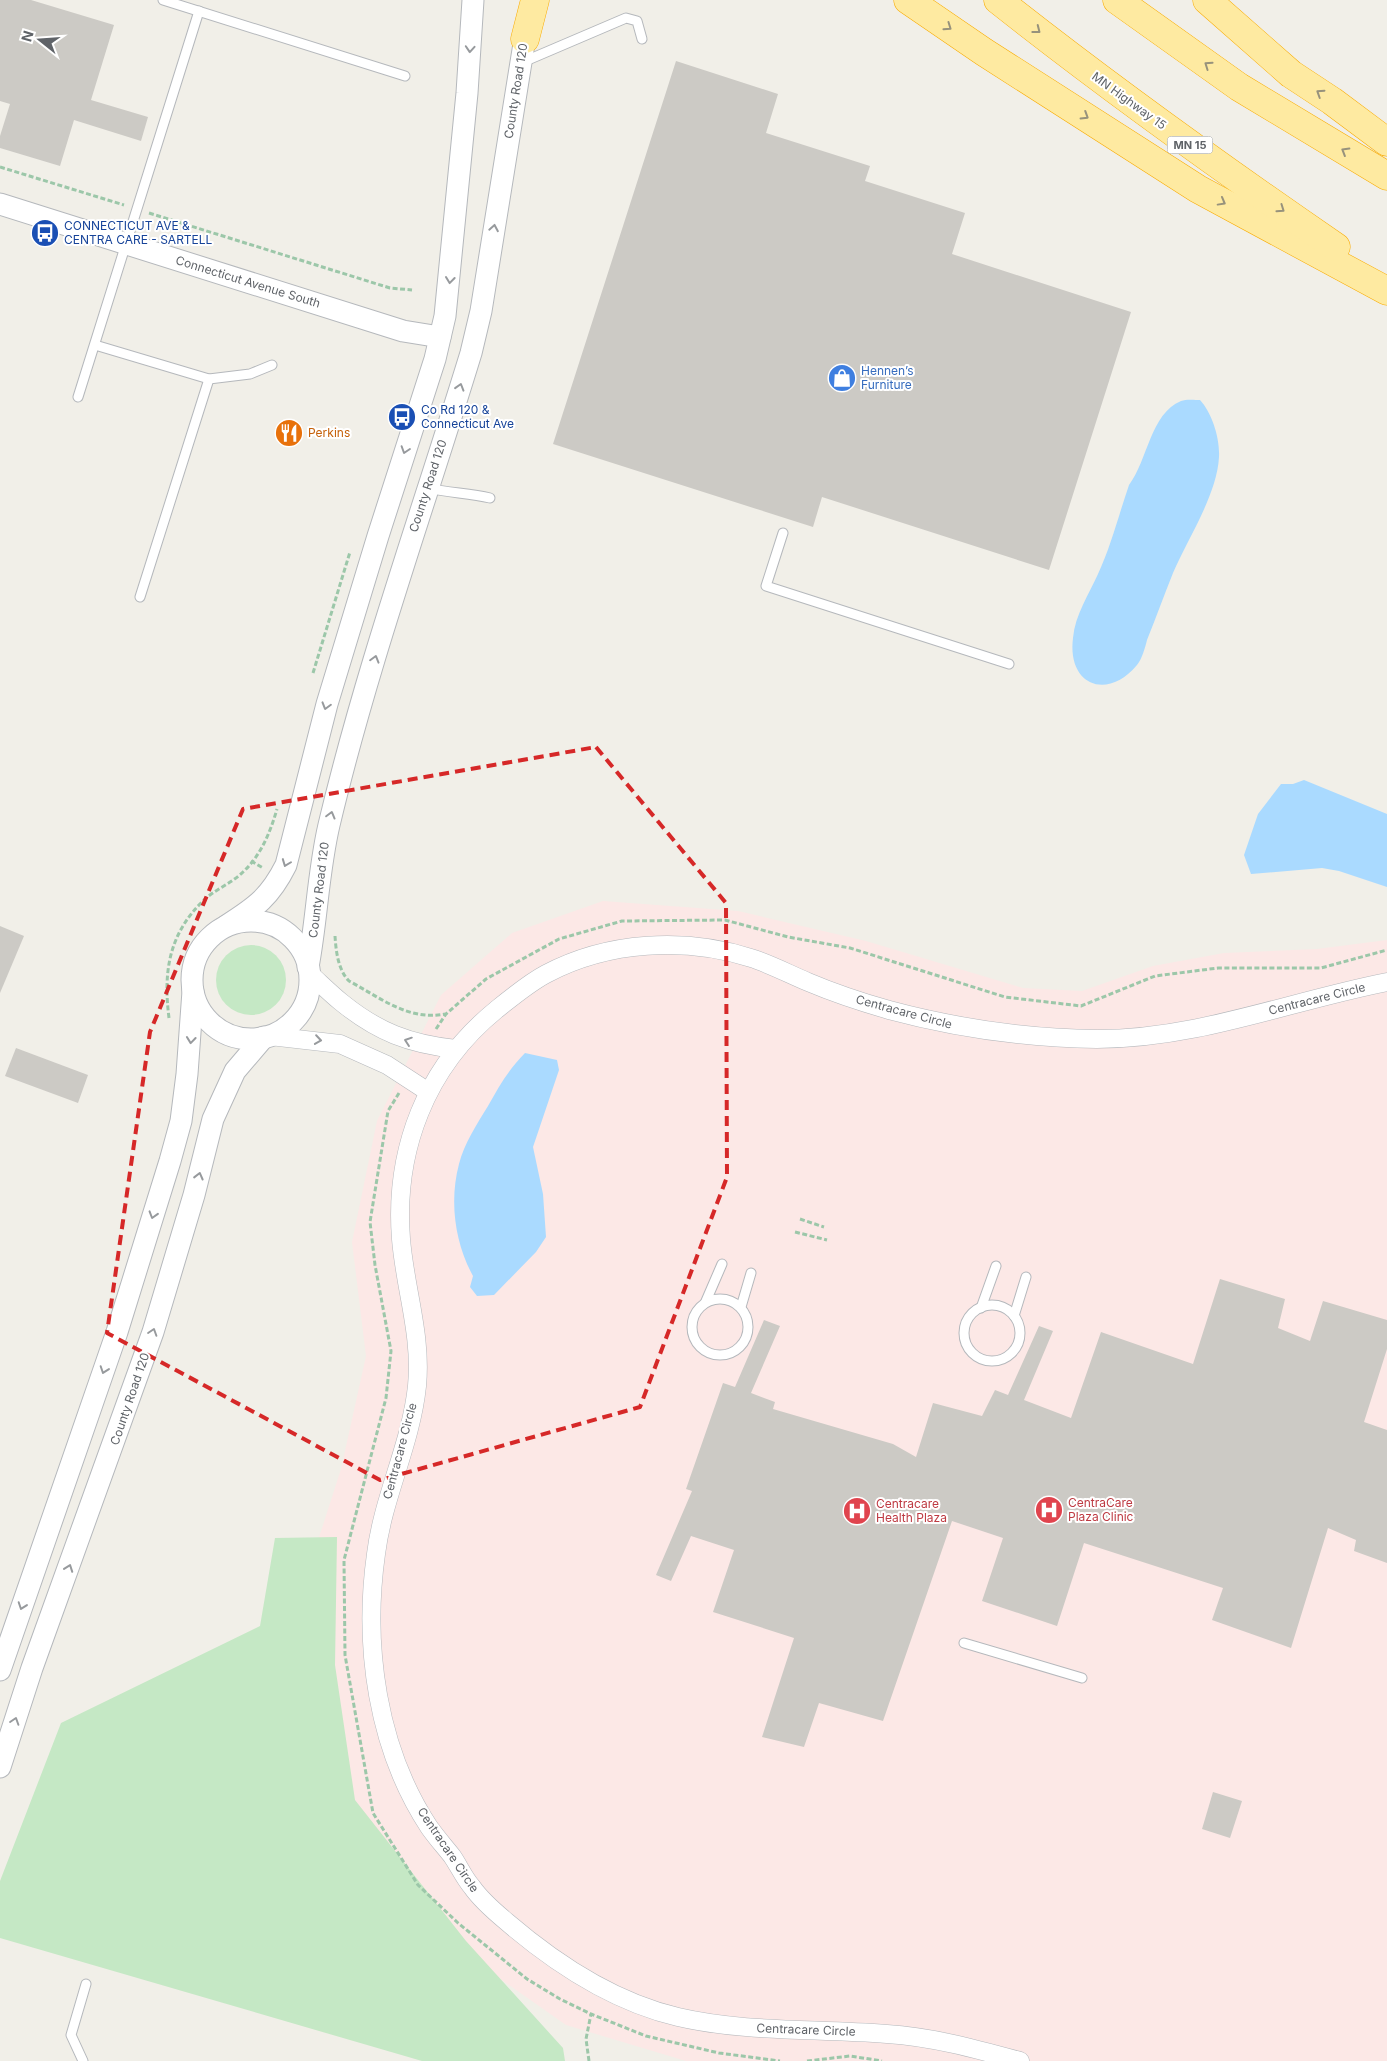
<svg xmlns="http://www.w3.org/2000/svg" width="1387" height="2061" font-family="Inter,sans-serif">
<rect width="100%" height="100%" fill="#f1efe8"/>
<polygon fill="#fce8e6" points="603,901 738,911 866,941 1023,988 1082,991 1153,966 1224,953 1317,949 1387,940 1387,2061 686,2061 566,2025 442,1938 333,1805 314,1553 341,1469 366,1356 352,1242 377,1121 441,995 512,933"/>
<g fill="#c5e8c5">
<circle cx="251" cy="980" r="35"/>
<polygon points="337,1537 335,1665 355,1800 466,1941 563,2048 565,2061 422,2061 0,1938 0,1881 61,1723 260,1626 275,1538"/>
</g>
<g fill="#aadaff">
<path d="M 1200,400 C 1212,413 1220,438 1219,457 C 1217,495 1188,538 1173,573 C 1164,595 1156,618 1147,640 C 1145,648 1142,659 1137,665 C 1107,701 1067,685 1073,638 C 1075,615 1089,594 1098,574 C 1111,546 1119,514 1129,485 C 1148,460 1150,414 1181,401 C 1186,399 1195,400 1200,400 Z"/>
<polygon points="1304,780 1387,814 1387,887 1339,871 1322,868 1251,874 1244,855 1258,814 1281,784 1293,784"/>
<path d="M 525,1053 L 557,1060 L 559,1070 L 533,1147 L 543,1194 L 546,1237 L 536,1252 L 494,1295 L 477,1296 L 470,1287 L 473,1276 C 455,1243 449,1202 459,1164 C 464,1144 477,1124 488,1106 C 499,1086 509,1069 525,1053 Z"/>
</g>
<g fill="#cccac5">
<polygon points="0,0 31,0 114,25 91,100 148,117 141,141 74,120 60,166 0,148 0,136 10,104 0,101"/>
<polygon points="676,61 778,94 766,133 870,166 865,181 965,213 952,254 1131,312 1049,570 822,497 813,527 553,444"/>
<polygon points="0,926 24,936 0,993"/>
<polygon points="16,1048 88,1075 78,1103 5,1076"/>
<polygon points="1220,1279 1285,1299 1278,1328 1310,1341 1323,1301 1387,1320 1387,1349 1364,1422 1387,1430 1387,1563 1354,1551 1356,1540 1328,1528 1291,1648 1212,1620 1223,1588 1084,1543 1057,1626 982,1601 1003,1538 952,1521 883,1721 819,1703 804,1747 762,1737 794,1638 713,1612 734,1550 691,1536 671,1581 656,1575 692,1491 686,1489 723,1383 735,1387 764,1320 780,1326 751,1393 775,1402 773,1409 893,1444 916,1457 933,1403 982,1416 995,1390 1008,1395 1039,1326 1053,1331 1024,1400 1071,1418 1101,1332 1193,1364"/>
<polygon points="1213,1792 1242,1801 1230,1838 1202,1829"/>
</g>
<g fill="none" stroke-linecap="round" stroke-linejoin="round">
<defs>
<g id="service">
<polyline points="163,0 405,76"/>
<polyline points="523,62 626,18 637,21 642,39"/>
<polyline points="95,345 209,379 250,374 272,365"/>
<polyline points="78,397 199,11"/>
<path d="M 428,488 C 449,493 469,493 490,498"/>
<polyline points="783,533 766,586 1009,664"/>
<polyline points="140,597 209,379"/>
<circle cx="720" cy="1327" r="28"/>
<polyline points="706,1301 722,1264"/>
<circle cx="992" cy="1333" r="28"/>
<polyline points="741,1307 751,1273"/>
<polyline points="981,1308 996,1266"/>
<polyline points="1014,1316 1026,1277"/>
<polyline points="964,1643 1082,1678"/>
<polyline points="83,2061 71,2035 86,1984"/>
</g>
<g id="minor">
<path d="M 310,974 C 320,983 330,993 341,1002 C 378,1032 409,1044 456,1049"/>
<polyline points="270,1036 340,1044 387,1065 427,1091"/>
<path d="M 1020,2061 C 976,2049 933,2037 887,2034 C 817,2028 747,2033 678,2017 C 614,2002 556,1964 507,1922 C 495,1912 481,1900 472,1887 C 464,1878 459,1866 452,1856 C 444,1846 436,1837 429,1827 C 377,1748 363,1646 376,1554 C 383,1497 411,1444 417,1386 C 422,1335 405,1289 401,1239 C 394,1150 426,1067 496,1010 C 512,997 529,983 546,974 C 608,941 685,937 751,958 C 770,964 789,974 808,982 C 834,993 861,1002 889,1010 C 956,1028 1027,1038 1097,1039 C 1197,1039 1290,1001 1387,982"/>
</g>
<g id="tertiary">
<polyline points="0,204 403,331 440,337"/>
<circle cx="251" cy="980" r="59"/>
<path d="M 226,926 C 256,907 270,897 286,865 L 327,704 L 378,536 L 435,359 L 445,316 L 467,93 L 473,0"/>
<path d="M 308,967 C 317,919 318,872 329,825 C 367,665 423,510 471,353 L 481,311 L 527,25"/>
<polyline points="0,1670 117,1332 170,1161 181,1121 187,1074 193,991"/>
<polyline points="0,1767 32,1668 153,1332 194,1195 213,1119 235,1071 264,1037"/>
</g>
<g id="trunk">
<polyline points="908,0 984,52 1198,189 1387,291"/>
<path d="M 998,0 C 1108,87 1221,168 1336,247"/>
<polyline points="1117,0 1239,87 1387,176"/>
<polyline points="1207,0 1291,74 1332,101 1387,142"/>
<polyline points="525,39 535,0"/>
</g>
</defs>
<use href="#service" stroke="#b5b8bc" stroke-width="11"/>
<use href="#minor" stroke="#b5b8bc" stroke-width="19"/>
<use href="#tertiary" stroke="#b5b8bc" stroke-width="23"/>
<use href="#trunk" stroke="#f9ab00" stroke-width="29"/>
<g stroke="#9cc7a9" stroke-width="3" stroke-dasharray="5 2.5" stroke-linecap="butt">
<polyline points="0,167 124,205"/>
<polyline points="149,213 390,288 412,290"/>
<polyline points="313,673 350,552"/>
<polyline points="251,861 263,868"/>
<path d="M 335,936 C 336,951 338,970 349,981 C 381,998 408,1021 445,1014"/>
<path d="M 169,1018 C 163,971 169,933 205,899 C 216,889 232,883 243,872 C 261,855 270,833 277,809"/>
<polyline points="436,1029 446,1014 486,979 559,939 622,921 725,920 788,937 850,948 1005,997 1081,1006 1155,976 1218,968 1321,968 1387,950"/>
<polyline points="399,1093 388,1111 370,1222 375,1265 391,1351 386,1398 344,1560 345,1655 373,1813 418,1885 458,1923 527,1979 560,1999 591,2014 646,2036 719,2053 780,2061"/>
<polyline points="800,1219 824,1227"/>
<polyline points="795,1232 827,1240"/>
<polyline points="589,2061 586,2039 591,2014"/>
<polyline points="807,2061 850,2056 882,2061"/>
</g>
<use href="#service" stroke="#fff" stroke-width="9"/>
<use href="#minor" stroke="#fff" stroke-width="18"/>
<use href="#tertiary" stroke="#fff" stroke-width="21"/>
<use href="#trunk" stroke="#feeaa1" stroke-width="28"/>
</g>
<defs><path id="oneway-chevron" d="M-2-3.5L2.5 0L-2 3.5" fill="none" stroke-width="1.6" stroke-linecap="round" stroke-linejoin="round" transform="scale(1.25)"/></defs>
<g stroke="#97927c">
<use href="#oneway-chevron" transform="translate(948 27) rotate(35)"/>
<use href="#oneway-chevron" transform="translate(1037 30) rotate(38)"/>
<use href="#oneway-chevron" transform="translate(1208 65) rotate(-145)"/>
<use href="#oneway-chevron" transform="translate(1320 93) rotate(-147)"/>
<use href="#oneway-chevron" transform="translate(1085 116) rotate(32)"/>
<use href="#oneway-chevron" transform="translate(1345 151) rotate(-149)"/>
<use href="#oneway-chevron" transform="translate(1222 202) rotate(29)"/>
<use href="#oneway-chevron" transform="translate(1281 209) rotate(35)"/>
</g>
<g stroke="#979a9d">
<use href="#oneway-chevron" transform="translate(470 49) rotate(94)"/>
<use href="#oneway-chevron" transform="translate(494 228) rotate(-80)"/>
<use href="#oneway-chevron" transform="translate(450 280) rotate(97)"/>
<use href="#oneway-chevron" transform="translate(460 387) rotate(-73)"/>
<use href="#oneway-chevron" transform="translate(405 450) rotate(108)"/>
<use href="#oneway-chevron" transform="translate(375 659) rotate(-74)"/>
<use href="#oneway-chevron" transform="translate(326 706) rotate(106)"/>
<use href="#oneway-chevron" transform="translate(331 815) rotate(-75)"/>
<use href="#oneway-chevron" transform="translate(286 863) rotate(111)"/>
<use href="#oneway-chevron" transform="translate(191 1040) rotate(96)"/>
<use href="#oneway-chevron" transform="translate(318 1040) rotate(8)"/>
<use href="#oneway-chevron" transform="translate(408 1041) rotate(-161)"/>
<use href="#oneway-chevron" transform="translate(199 1176) rotate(-76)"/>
<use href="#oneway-chevron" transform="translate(153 1215) rotate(107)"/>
<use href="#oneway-chevron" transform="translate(153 1332) rotate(-72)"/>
<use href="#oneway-chevron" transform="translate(104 1370) rotate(109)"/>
<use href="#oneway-chevron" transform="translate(69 1568) rotate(-70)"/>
<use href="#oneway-chevron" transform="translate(22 1606) rotate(109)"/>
<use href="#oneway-chevron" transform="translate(15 1721) rotate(-72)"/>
</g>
<path fill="none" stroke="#d62828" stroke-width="4" stroke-dasharray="10 6" stroke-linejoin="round" d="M 596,747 L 726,903 L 727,1177 L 640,1407 L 380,1480 L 107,1333 L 150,1032 L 243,809 Z"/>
<defs>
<symbol id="bus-disc" viewBox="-11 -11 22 22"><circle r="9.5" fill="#1a4fb4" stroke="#fff"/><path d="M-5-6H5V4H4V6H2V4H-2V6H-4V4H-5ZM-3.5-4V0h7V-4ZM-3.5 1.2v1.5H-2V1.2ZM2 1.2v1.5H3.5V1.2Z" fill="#fff"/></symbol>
<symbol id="shop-disc" viewBox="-11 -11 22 22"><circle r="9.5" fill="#3f7fe0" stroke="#fff"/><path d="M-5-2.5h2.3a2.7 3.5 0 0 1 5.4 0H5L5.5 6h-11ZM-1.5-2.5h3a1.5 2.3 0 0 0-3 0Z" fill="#fff"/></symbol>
<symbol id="restaurant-disc" viewBox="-11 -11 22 22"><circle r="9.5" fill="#e8710a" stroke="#fff"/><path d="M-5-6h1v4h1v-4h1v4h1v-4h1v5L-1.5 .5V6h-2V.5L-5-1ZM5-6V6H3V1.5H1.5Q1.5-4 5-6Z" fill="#fff"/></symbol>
<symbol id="hospital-disc" viewBox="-11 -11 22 22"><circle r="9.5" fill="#e0444e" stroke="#fff"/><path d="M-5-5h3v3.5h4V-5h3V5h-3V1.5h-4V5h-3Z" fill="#fff"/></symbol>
</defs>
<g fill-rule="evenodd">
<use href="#bus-disc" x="29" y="217" width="32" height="32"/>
<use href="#shop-disc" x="826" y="362" width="32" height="32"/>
<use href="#bus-disc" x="386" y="401" width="32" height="32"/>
<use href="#restaurant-disc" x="273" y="417" width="32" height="32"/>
<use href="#hospital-disc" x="1033" y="1494" width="32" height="32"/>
<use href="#hospital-disc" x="841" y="1495" width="32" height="32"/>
</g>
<g text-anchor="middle" stroke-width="4" stroke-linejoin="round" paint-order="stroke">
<rect fill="#fff" stroke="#8f9295" stroke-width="1" x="1167.5" y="136.5" width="45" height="17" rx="4"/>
<g font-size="11" font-weight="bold" fill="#5f6368">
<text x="1190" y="149">MN 15</text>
</g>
<g font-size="12" fill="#5f6368" stroke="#fff">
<text transform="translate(516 91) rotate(-81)" y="4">County Road 120</text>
<text transform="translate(1129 101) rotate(36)" y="4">MN Highway 15</text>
<text transform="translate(248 282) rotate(17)" y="4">Connecticut Avenue South</text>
<text transform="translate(428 486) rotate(-72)" y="4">County Road 120</text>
<text transform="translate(319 890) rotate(-83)" y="4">County Road 120</text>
<text transform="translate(1317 999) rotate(-14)" y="4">Centracare Circle</text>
<text transform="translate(904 1012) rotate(15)" y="4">Centracare Circle</text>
<text transform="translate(130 1399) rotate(-71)" y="4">County Road 120</text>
<text transform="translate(400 1451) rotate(-75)" y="4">Centracare Circle</text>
<text transform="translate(448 1850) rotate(56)" y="4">Centracare Circle</text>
<text transform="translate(806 2030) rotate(2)" y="4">Centracare Circle</text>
</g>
<g font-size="12" fill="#164399" stroke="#fff" text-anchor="start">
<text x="64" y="230">CONNECTICUT AVE &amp;<tspan x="64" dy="14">CENTRA CARE - SARTELL</tspan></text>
<text x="421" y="414">Co Rd 120 &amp;<tspan x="421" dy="14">Connecticut Ave</tspan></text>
</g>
<g font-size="12" fill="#366cbe" stroke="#fff" text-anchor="start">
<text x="861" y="375">Hennen’s<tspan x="861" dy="14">Furniture</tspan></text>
</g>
<g font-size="12" fill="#c56008" stroke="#fff" text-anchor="start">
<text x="308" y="437">Perkins</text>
</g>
<g font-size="12" fill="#be3a42" stroke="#fff" text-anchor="start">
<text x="1068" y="1507">CentraCare<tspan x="1068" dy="14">Plaza Clinic</tspan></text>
<text x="876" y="1508">Centracare<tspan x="876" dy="14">Health Plaza</tspan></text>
</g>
</g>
<g transform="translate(40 40) rotate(287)" stroke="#ffffff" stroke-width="4" paint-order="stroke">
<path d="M0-4L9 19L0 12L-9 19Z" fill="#5f6368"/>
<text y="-8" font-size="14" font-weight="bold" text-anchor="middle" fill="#5f6368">N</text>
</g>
</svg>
